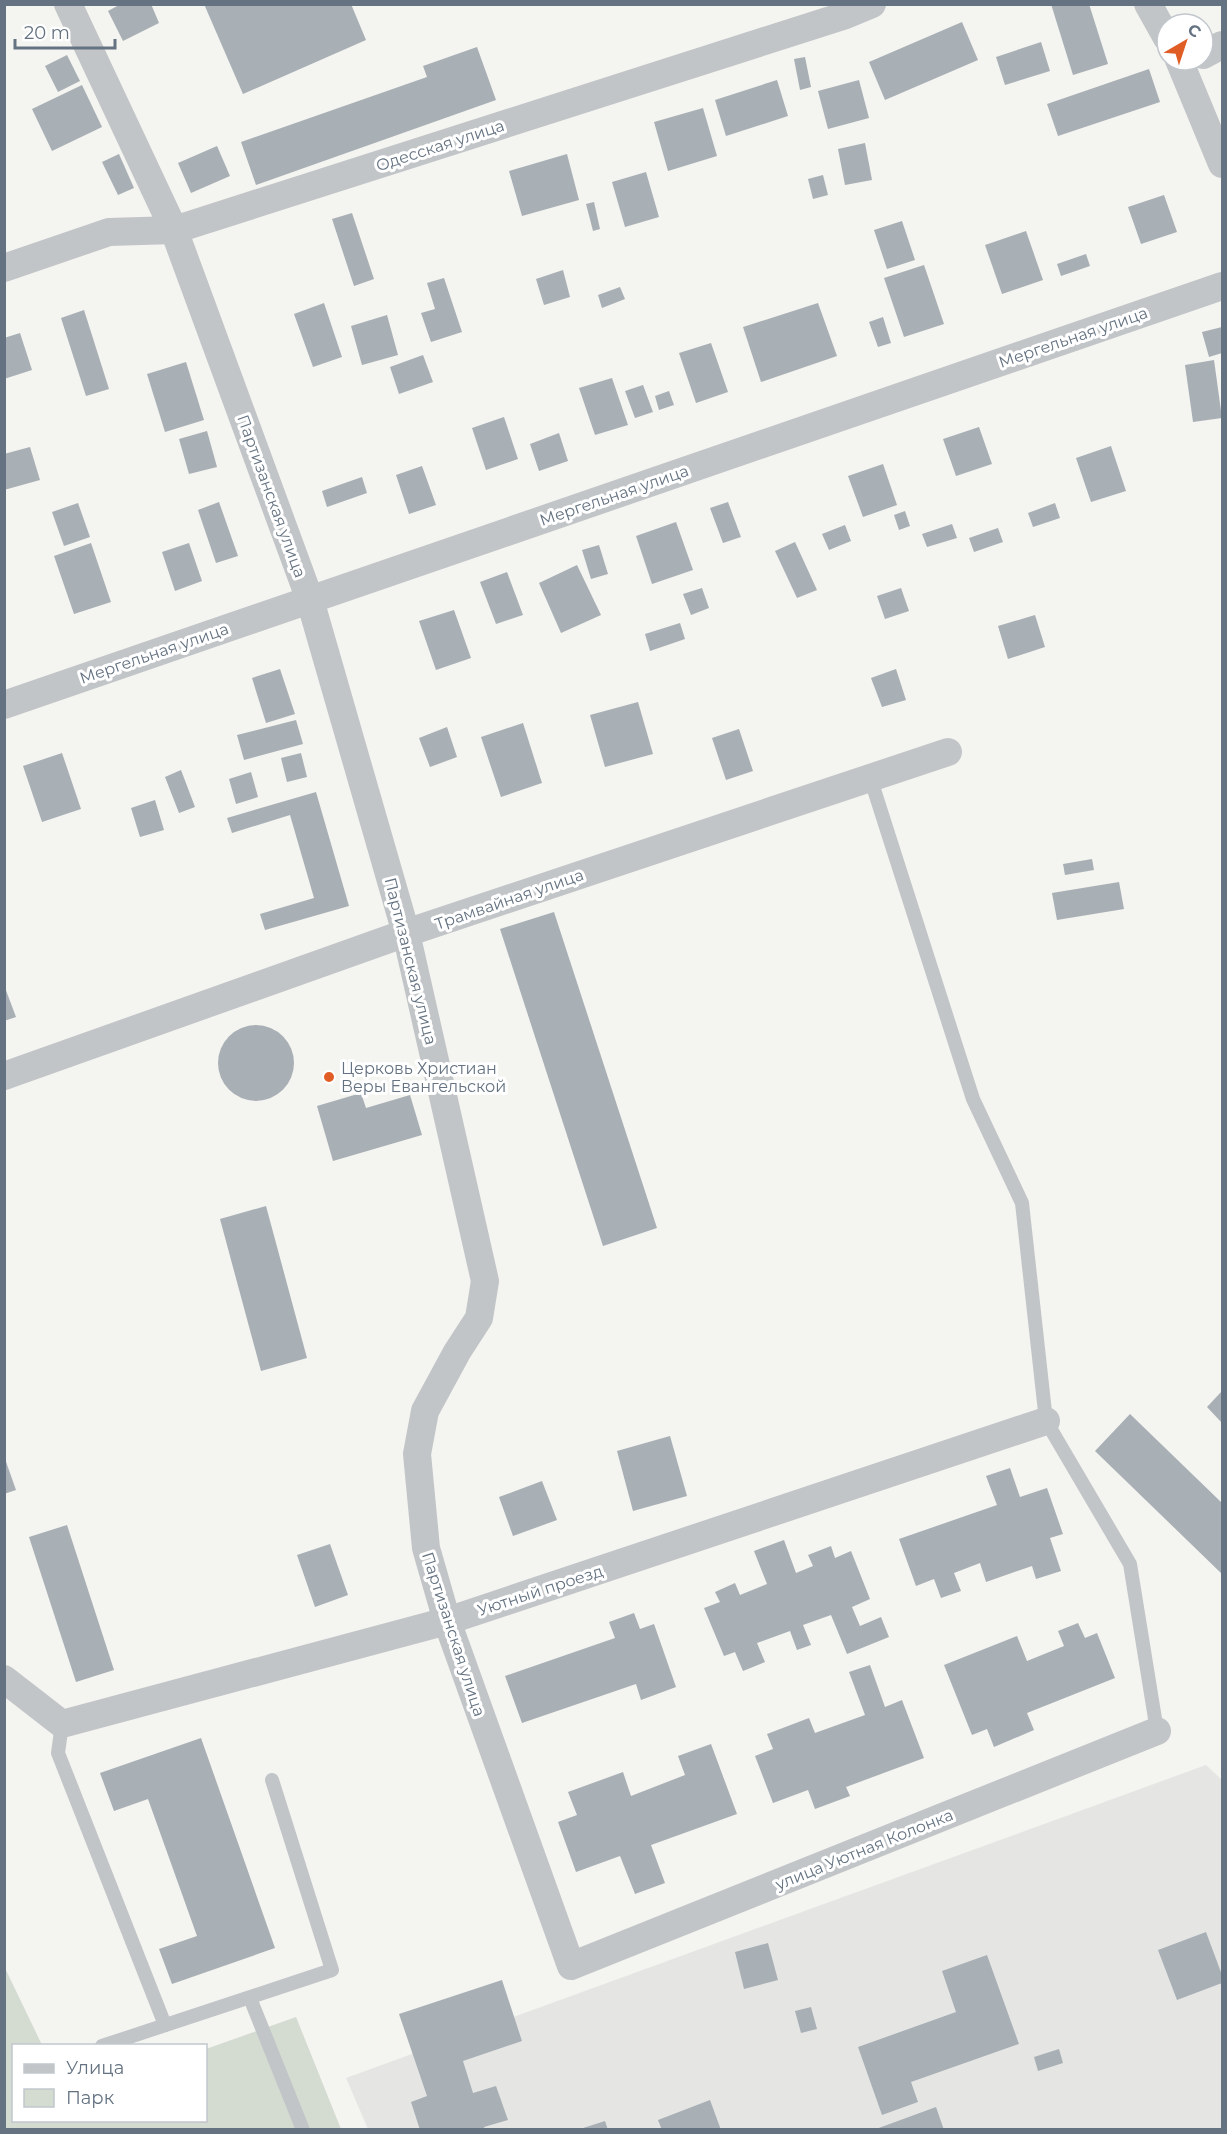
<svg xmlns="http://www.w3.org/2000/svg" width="1227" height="2134" font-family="Montserrat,sans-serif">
<rect width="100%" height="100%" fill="#f4f4f0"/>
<polygon fill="#e5e6e4" points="1206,1765 1222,1780 1222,2129 368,2129 346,2078"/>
<polygon fill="#d4dbd1" points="4,1966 42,2045 14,2046 14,2120 206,2120 206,2049 296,2017 341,2129 5,2129"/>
<g fill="#a8afb5">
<polygon points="121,4 151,4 159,23 123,41 108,11"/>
<polygon points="204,4 351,4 366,40 243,94"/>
<polygon points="1051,4 1089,4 1108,64 1073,75"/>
<polygon points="962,22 978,60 885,100 869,62"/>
<polygon points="1041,42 1050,71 1005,85 996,57"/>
<polygon points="477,47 496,100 256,185 241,142 427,77 423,66"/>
<polygon points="67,55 80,81 58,92 45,66"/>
<polygon points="805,57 811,87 800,90 794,59"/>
<polygon points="1149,69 1160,102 1058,136 1047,104"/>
<polygon points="777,80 788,116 726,136 715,100"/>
<polygon points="859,80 869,118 828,129 818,91"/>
<polygon points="82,85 102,127 52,151 32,109"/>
<polygon points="703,108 717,156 668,171 654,122"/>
<polygon points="865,143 872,180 845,185 838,149"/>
<polygon points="217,146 230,176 191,193 178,163"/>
<polygon points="119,154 134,188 118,195 102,162"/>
<polygon points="567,154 579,200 522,216 509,171"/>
<polygon points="646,172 659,217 625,227 612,182"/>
<polygon points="823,175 828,195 813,199 808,179"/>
<polygon points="1164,195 1177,232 1141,244 1128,207"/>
<polygon points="594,202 600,229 593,231 586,204"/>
<polygon points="352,213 374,279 354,286 332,219"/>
<polygon points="902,221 915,260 887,269 874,230"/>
<polygon points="1026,231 1043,280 1002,294 985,245"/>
<polygon points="1086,254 1090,266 1061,276 1057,264"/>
<polygon points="924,265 944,324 904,337 884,278"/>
<polygon points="563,270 570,297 544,305 536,279"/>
<polygon points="444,278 462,332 431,342 421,313 435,309 427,283"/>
<polygon points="620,287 625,299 602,308 598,295"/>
<polygon points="324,303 342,357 313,367 294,314"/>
<polygon points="818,303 837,356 761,382 743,327"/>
<polygon points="84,310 109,389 86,396 61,318"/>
<polygon points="387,315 398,355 362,365 351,326"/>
<polygon points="883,317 891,343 878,347 869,322"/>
<polygon points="1222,327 1222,353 1209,357 1202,332"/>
<polygon points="20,333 32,370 4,379 4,338"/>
<polygon points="711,343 728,392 696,403 679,353"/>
<polygon points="423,355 433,382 399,394 390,367"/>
<polygon points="1214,360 1222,418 1193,422 1185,365"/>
<polygon points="186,362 204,420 165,432 147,374"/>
<polygon points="612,378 628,425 595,435 579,388"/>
<polygon points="643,385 653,412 635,418 625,391"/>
<polygon points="669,391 674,405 659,410 655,396"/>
<polygon points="504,417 518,459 486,470 472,428"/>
<polygon points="979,427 992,464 956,476 943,439"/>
<polygon points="207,431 217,467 189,474 179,439"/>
<polygon points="559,433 568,461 539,471 530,444"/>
<polygon points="1111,446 1126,491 1091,502 1076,458"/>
<polygon points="30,447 40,480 4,490 4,454"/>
<polygon points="883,464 897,505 863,517 848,476"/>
<polygon points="422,466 436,505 409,514 396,475"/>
<polygon points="362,477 367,493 327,507 322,491"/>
<polygon points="219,502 238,556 216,563 198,510"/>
<polygon points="728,502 741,537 723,543 710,508"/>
<polygon points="78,503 90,537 64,546 52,512"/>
<polygon points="1055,503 1060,518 1033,527 1028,513"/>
<polygon points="905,511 910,526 899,530 894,515"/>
<polygon points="676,522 693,570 652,584 636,536"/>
<polygon points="952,524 957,538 927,547 922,534"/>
<polygon points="845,525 851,541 829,550 822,534"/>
<polygon points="998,528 1003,542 974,552 969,538"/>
<polygon points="795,542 817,590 797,598 775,551"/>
<polygon points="91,543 111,602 74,614 54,556"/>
<polygon points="189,543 202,581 175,591 162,552"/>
<polygon points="599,545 608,574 591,579 582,550"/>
<polygon points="577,565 601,615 561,633 539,583"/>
<polygon points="507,572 523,615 496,624 480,582"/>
<polygon points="702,588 709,608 691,615 683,594"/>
<polygon points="901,588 909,611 885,619 877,596"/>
<polygon points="454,610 471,658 436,670 419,621"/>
<polygon points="1035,615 1045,647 1008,659 998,626"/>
<polygon points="680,623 685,639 650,651 645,634"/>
<polygon points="280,669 295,714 266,723 252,678"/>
<polygon points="896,669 906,700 882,707 871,678"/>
<polygon points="638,702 653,754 605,767 590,715"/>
<polygon points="296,720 303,744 244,760 237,735"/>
<polygon points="523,723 542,783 501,797 481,737"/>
<polygon points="447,727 457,757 430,767 419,738"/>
<polygon points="739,729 753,771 726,780 712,738"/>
<polygon points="62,753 81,809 42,822 23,766"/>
<polygon points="301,753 307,777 287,782 281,758"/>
<polygon points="181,770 195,807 179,813 165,777"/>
<polygon points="251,772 258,797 236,804 229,779"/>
<polygon points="316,792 349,906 265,930 260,914 314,898 290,815 232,833 227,818"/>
<polygon points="155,800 164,830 140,837 131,808"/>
<polygon points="1092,859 1094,870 1065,875 1063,864"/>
<polygon points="1119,882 1124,909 1057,920 1052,893"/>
<polygon points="554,912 657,1228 603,1246 500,929"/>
<polygon points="4,985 16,1017 4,1021"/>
<circle cx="256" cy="1063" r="38"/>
<polygon points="361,1093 366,1108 410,1095 422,1135 333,1161 317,1106"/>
<polygon points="266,1206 307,1358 261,1371 220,1219"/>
<polygon points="1222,1391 1222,1423 1207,1407"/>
<polygon points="1130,1414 1222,1503 1222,1574 1095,1451"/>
<polygon points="670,1436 687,1496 633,1511 617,1451"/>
<polygon points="4,1456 16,1490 4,1494"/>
<polygon points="1010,1468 1020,1497 1047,1488 1063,1534 1050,1538 1061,1571 1036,1579 1032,1566 986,1582 980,1563 954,1573 961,1591 941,1598 934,1579 916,1586 899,1539 997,1505 986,1476"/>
<polygon points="542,1481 557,1520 513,1536 499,1497"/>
<polygon points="67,1525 114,1670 76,1682 29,1537"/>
<polygon points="784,1540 796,1573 813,1566 808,1555 831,1546 835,1558 851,1551 870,1599 852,1607 860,1626 881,1617 889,1637 847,1654 831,1615 803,1625 811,1645 797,1650 790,1631 757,1643 765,1662 743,1671 735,1652 724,1656 704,1608 720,1602 715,1592 735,1583 740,1595 767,1584 754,1551"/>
<polygon points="330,1544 348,1595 315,1607 297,1555"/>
<polygon points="634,1613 640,1629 654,1624 676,1687 641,1700 636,1684 522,1723 505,1676 615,1638 609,1622"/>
<polygon points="1078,1623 1085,1638 1097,1633 1115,1678 1027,1713 1034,1730 994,1747 987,1729 972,1735 944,1665 1017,1636 1027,1661 1064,1646 1058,1631"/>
<polygon points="870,1665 885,1707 902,1700 924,1758 846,1787 850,1796 815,1809 808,1790 773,1803 755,1756 773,1749 767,1734 809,1718 815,1733 865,1715 849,1672"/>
<polygon points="201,1738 275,1948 172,1984 159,1949 197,1936 148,1799 114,1811 100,1773"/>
<polygon points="711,1744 737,1814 651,1845 665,1883 635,1894 620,1856 576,1872 558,1822 577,1815 568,1792 623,1772 631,1796 685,1775 678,1756"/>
<polygon points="1206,1932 1222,1975 1222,1983 1177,2000 1158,1950"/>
<polygon points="768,1943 778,1980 744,1989 735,1952"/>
<polygon points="987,1955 1019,2044 911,2082 918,2102 882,2115 858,2047 956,2012 942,1971"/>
<polygon points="502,1980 522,2041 463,2061 473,2093 496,2086 508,2120 484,2127 485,2130 420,2130 411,2102 427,2096 399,2014"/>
<polygon points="811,2007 817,2029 801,2033 795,2011"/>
<polygon points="1059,2049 1063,2063 1038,2071 1034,2057"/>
<polygon points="710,2100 721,2130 662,2130 658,2120"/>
<polygon points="936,2107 944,2130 876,2130 876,2129"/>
<polygon points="605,2121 608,2130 581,2130 580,2129"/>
</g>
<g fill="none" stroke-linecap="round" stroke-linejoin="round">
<g stroke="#c2c5c8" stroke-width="14">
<polyline points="870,777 973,1099 1022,1203 1046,1421 1130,1564 1157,1731"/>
<polyline points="62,1724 58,1753 165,2025"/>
<polyline points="250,1998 303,2130"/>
<polyline points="102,2046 332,1970 272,1780"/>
</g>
<g stroke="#c2c5c8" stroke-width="28">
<polyline points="68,4 174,230 310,600 406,933 485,1281 479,1318 457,1352 425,1411 417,1454 426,1548 447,1621 571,1966 1157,1731"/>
<polyline points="1148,4 1167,38"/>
<polyline points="1203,55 1222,45"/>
<polyline points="1179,60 1222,164"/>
<polyline points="4,268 109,232 174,230 843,16 872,4"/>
<polyline points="4,705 1222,286"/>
<polyline points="4,1076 406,933 948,752"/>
<polyline points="4,1679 62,1724 447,1621 1046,1421"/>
</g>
</g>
<circle fill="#e05e25" stroke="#fff" stroke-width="2" cx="329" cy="1077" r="6"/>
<g text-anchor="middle" stroke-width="6" stroke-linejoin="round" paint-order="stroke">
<g font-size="16" fill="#647281" stroke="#fff">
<text transform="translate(440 145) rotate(-18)" y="6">Одесская улица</text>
<text transform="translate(1073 337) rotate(-19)" y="6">Мергельная улица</text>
<text transform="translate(614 495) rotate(-19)" y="6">Мергельная улица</text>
<text transform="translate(272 496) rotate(70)" y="6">Партизанская улица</text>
<text transform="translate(154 653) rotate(-19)" y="6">Мергельная улица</text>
<text transform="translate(509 899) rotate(-19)" y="6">Трамвайная улица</text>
<text transform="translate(411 961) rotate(76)" y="6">Партизанская улица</text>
<text transform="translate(540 1590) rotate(-18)" y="6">Уютный проезд</text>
<text transform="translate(454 1634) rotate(72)" y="6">Партизанская улица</text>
<text transform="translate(864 1849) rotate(-22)" y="6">улица Уютная Колонка</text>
</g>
<g font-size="16" fill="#647281" stroke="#fff" text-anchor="start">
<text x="341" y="1074">Церковь Христиан<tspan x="341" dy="18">Веры Евангельской</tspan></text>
</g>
</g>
<rect width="1227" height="2134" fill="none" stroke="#647281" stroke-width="12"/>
<rect x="12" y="2044" width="195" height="78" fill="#ffffff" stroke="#c1c7cd" stroke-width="1.5"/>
<rect x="24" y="2064" width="30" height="9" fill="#c2c5c8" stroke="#c1c7cd" stroke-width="1.5"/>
<text x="66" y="2074" font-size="18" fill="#647281">Улица</text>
<rect x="24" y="2089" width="30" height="18" fill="#d4dbd1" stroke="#c1c7cd" stroke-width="1.5"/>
<text x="66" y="2104" font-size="18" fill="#647281">Парк</text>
<g transform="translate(1185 42) rotate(39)"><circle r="28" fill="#ffffff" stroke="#c1c7cd" stroke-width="1.5"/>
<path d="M0-4.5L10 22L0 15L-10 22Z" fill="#e05e25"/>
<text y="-9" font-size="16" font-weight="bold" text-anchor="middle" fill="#647281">С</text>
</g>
<path d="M15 39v9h100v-9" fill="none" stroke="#647281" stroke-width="3"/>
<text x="24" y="39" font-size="18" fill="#647281" stroke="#ffffff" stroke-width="4.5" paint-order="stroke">20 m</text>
</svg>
